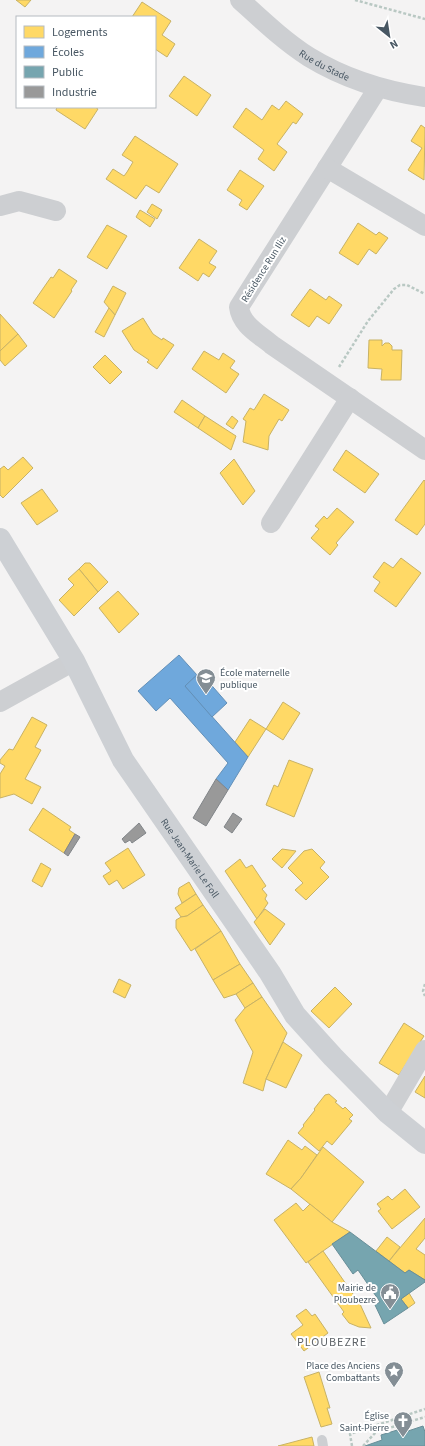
<svg xmlns="http://www.w3.org/2000/svg" width="425" height="1446" font-family="'Source Sans 3',sans-serif">
<rect width="100%" height="100%" fill="#f4f3f3"/>
<g fill="#ffd966" stroke="#c8b265">
<polygon points="16,0 31,0 25,7"/>
<polygon points="142,2 171,21 162,35 175,44 167,57 155,49 155,17 132,17"/>
<polygon points="184,76 211,95 197,116 169,96"/>
<polygon points="286,101 303,114 296,124 293,122 277,144 287,152 274,171 258,159 264,150 233,127 246,108 262,120 272,105 279,110"/>
<polygon points="57,107 95,107 98,109 85,129 56,110"/>
<polygon points="421,125 425,128 424,180 408,170 422,148 411,141"/>
<polygon points="135,136 178,164 159,193 146,185 136,199 106,179 113,169 124,176 127,172 133,162 122,155"/>
<polygon points="240,170 264,186 247,210 239,205 242,200 227,190"/>
<polygon points="152,204 162,210 157,219 147,212"/>
<polygon points="140,210 155,219 150,227 136,217"/>
<polygon points="358,223 376,235 379,232 388,238 376,254 369,249 358,265 339,253"/>
<polygon points="107,225 127,236 107,269 87,257"/>
<polygon points="199,239 217,251 209,263 216,267 209,277 203,273 198,281 179,268"/>
<polygon points="59,269 77,281 71,290 72,291 54,318 33,303 51,277 53,278"/>
<polygon points="113,286 126,293 115,315 104,302"/>
<polygon points="310,289 326,300 329,296 342,305 329,324 317,316 309,327 291,315"/>
<polygon points="109,308 115,315 104,337 95,332"/>
<polygon points="0,314 18,334 0,351"/>
<polygon points="143,318 153,334 162,340 163,338 174,345 157,369 147,362 149,360 134,350 122,331"/>
<polygon points="18,334 27,346 5,366 0,360 0,351"/>
<polygon points="369,340 382,340 382,346 385,343 389,343 392,346 392,350 402,350 401,380 381,380 382,369 368,368"/>
<polygon points="204,351 219,360 223,353 235,361 230,368 239,374 226,393 192,369"/>
<polygon points="105,355 122,372 110,384 93,367"/>
<polygon points="264,394 289,410 282,421 279,419 269,436 268,450 243,442 246,421 243,419 250,408 254,410"/>
<polygon points="182,400 205,416 198,428 174,412"/>
<polygon points="205,416 236,436 231,450 198,428"/>
<polygon points="232,416 238,421 233,429 226,424"/>
<polygon points="346,450 379,474 365,493 333,470"/>
<polygon points="23,457 33,468 3,498 0,495 0,469 4,466 8,470"/>
<polygon points="234,459 255,491 243,505 220,473"/>
<polygon points="424,480 425,481 425,524 417,535 395,520"/>
<polygon points="42,489 58,511 37,525 21,503"/>
<polygon points="337,508 354,522 336,543 338,545 330,555 311,538 319,529 315,526 324,516 327,519"/>
<polygon points="401,558 421,573 396,607 374,591 380,582 373,577 384,562 393,568"/>
<polygon points="85,563 90,563 108,582 98,592 79,569"/>
<polygon points="79,569 98,592 74,616 59,600 74,585 68,579"/>
<polygon points="118,591 139,614 119,633 99,608"/>
<polygon points="283,702 300,713 283,740 266,729"/>
<polygon points="32,717 47,725 35,747 41,750 25,779 41,787 32,804 14,794 0,798 0,774 5,766 0,763 0,760 9,749 13,750"/>
<polygon points="250,719 266,729 248,757 235,742"/>
<polygon points="289,760 313,769 294,817 266,805 274,785 278,787"/>
<polygon points="43,808 71,827 69,830 75,834 64,853 29,830"/>
<polygon points="128,848 145,875 123,889 117,880 109,885 103,876 111,871 105,863"/>
<polygon points="282,849 296,851 282,868 272,859"/>
<polygon points="312,849 325,862 320,868 329,877 306,900 295,890 303,883 288,868 304,851"/>
<polygon points="240,859 246,868 252,865 266,886 262,889 267,895 265,899 268,903 257,919 225,871"/>
<polygon points="41,863 51,869 42,887 32,881"/>
<polygon points="189,882 196,894 182,903 178,894 179,888"/>
<polygon points="196,894 203,905 187,916 181,917 175,908"/>
<polygon points="203,905 221,931 191,951 176,928 176,920 181,917 187,916"/>
<polygon points="265,909 285,924 270,945 254,922"/>
<polygon points="221,931 240,964 213,980 195,949"/>
<polygon points="240,964 253,983 236,994 224,998 213,980"/>
<polygon points="119,979 131,985 125,998 113,992"/>
<polygon points="253,983 262,997 245,1008 236,994"/>
<polygon points="335,987 352,1004 329,1028 311,1011"/>
<polygon points="262,997 287,1033 266,1079 263,1091 243,1083 253,1052 235,1020 245,1008"/>
<polygon points="404,1023 424,1036 399,1075 379,1063"/>
<polygon points="283,1042 302,1055 286,1088 266,1079"/>
<polygon points="425,1076 425,1098 415,1092"/>
<polygon points="329,1094 337,1101 335,1102 343,1109 345,1107 353,1115 349,1119 352,1121 332,1145 327,1141 319,1151 298,1133 304,1126 303,1125 315,1110 314,1109 325,1095"/>
<polygon points="288,1140 302,1150 305,1146 317,1155 301,1178 291,1189 266,1174"/>
<polygon points="323,1147 364,1182 332,1222 291,1189 301,1178"/>
<polygon points="405,1189 420,1207 392,1229 378,1211 381,1209 377,1204 388,1196 392,1200"/>
<polygon points="296,1203 303,1211 310,1204 332,1222 350,1232 306,1263 274,1220"/>
<polygon points="425,1218 425,1238 416,1249 425,1255 425,1280 409,1270 405,1273 389,1261"/>
<polygon points="387,1237 400,1247 389,1261 376,1251"/>
<polygon points="323,1251 360,1304 371,1328 359,1327 349,1323 342,1314 344,1312 308,1262"/>
<polygon points="409,1293 415,1303 408,1308 401,1299"/>
<polygon points="306,1309 312,1316 315,1314 328,1333 304,1351 291,1334 303,1325 296,1316"/>
<polygon points="319,1372 330,1408 327,1408 332,1424 321,1427 304,1377"/>
<polygon points="312,1437 314,1446 278,1446"/>
</g>
<g fill="#6fa8dc" stroke="#6390b8">
<polygon points="179,655 197,675 185,686 248,757 228,790 216,779 228,763 170,698 156,711 138,691"/>
<polygon points="200,672 227,703 212,717 185,686"/>
</g>
<g fill="#76a5af" stroke="#688e98">
<polygon points="350,1232 405,1273 409,1270 425,1280 425,1282 401,1299 408,1308 384,1324 375,1305 380,1302 358,1270 353,1274 332,1244"/>
<polygon points="423,1426 425,1432 425,1446 365,1446 382,1440 381,1435 407,1427 408,1431"/>
</g>
<g fill="#999" stroke="#818589">
<polygon points="216,779 228,790 206,826 193,818"/>
<polygon points="233,813 242,819 232,833 224,827"/>
<polygon points="139,823 146,833 132,843 130,840 125,843 122,839"/>
<polygon points="75,834 80,837 68,856 64,853"/>
</g>
<g fill="none" stroke-linecap="round" stroke-linejoin="round">
<g stroke="#b9c8c3" stroke-width="2.5" stroke-dasharray="3 2" stroke-linecap="butt">
<polyline points="355,0 425,19"/>
<polyline points="339,367 368,321 394,289 400,285 407,285 425,294"/>
<polyline points="425,984 423,991 425,996"/>
<polyline points="352,1446 350,1434 425,1409"/>
<polyline points="363,1446 376,1432 425,1417"/>
</g>
<polyline stroke="#cdcfd2" stroke-width="10" points="322,1440 323,1446"/>
<g stroke="#cdcfd2" stroke-width="20">
<path id="s1" d="M 240,0 C 262,20 284,41 309,57 C 345,79 384,91 425,97"/>
<path d="M 378,88 L 239,307 C 241,325 259,334 272,345 L 425,450"/>
<polyline points="327,168 425,226"/>
<polyline points="0,206 19,201 56,211"/>
<polyline points="271,523 350,398"/>
<polyline points="0,702 74,661"/>
<polyline points="388,1113 425,1050"/>
</g>
<path stroke="#cdd0d4" stroke-width="22" id="s2" d="M 0,539 L 74,661 L 123,760 L 270,973 L 295,1015 L 333,1057 L 388,1113 L 425,1143"/>
</g>
<defs>
<symbol id="school-pin" viewBox="-11 -11 22 30"><path d="M0 17L-7.5 6A9.5 9.5 0 1 1 7.5 6Z" fill="#848e95" stroke="#fff"/><path d="M0-5L7-2L0 1L-7-2ZM-4 1L0 2.5L4 1V4Q0 6-4 4Z" fill="#fff"/></symbol>
<symbol id="civic-pin" viewBox="-11 -11 22 30"><path d="M0 17L-7.5 6A9.5 9.5 0 1 1 7.5 6Z" fill="#848e95" stroke="#fff"/><path d="M-.6-6.5H3V-4.5H.6V-3L4-1V1h2V6H-6V1h2V-1L-.6-3ZM-1.2 2.5V6h2.4V2.5Z" fill="#fff"/></symbol>
<symbol id="sight-pin" viewBox="-11 -11 22 30"><path d="M0 17L-7.5 6A9.5 9.5 0 1 1 7.5 6Z" fill="#848e95" stroke="#fff"/><path d="M0-6L1.8-2.2L6-1.7L2.9 1.2L3.7 5.4L0 3.3L-3.7 5.4L-2.9 1.2L-6-1.7L-1.8-2.2Z" fill="#fff"/></symbol>
<symbol id="church-pin" viewBox="-11 -11 22 30"><path d="M0 17L-7.5 6A9.5 9.5 0 1 1 7.5 6Z" fill="#848e95" stroke="#fff"/><path d="M-1.2-6h2.4v3.5h3.3v2.4h-3.3V6h-2.4V-.1h-3.3v-2.4h3.3Z" fill="#fff"/></symbol>
</defs>
<g fill-rule="evenodd">
<use href="#school-pin" x="195" y="667" width="22" height="30"/>
<use href="#civic-pin" x="379" y="1282" width="22" height="30"/>
<use href="#sight-pin" x="383" y="1360" width="22" height="30"/>
<use href="#church-pin" x="392" y="1410" width="22" height="30"/>
</g>
<g text-anchor="middle" stroke-width="4" stroke-linejoin="round" paint-order="stroke">
<g font-size="10" fill="#485763" stroke="#fff">
<text dy="4" stroke="none"><textPath href="#s1" startOffset="107">Rue du Stade</textPath></text>
<text transform="translate(263 269) rotate(-58)" y="4">Résidence Run Iliz</text>
<text dy="4" stroke="none"><textPath href="#s2" startOffset="372">Rue Jean-Marie Le Foll</textPath></text>
</g>
<g font-size="10" fill="#485763" stroke="#fff" text-anchor="end">
<text x="220" y="676" text-anchor="start">École maternelle<tspan x="220" dy="12">publique</tspan></text>
<text x="376" y="1291">Mairie de<tspan x="376" dy="12">Ploubezre</tspan></text>
<text x="380" y="1369">Place des Anciens<tspan x="380" dy="12">Combattants</tspan></text>
<text x="389" y="1419">Église<tspan x="389" dy="12">Saint-Pierre</tspan></text>
</g>
<g font-size="12" letter-spacing="1" fill="#5e6368" stroke="#fff">
<text x="332" y="1346">PLOUBEZRE</text>
</g>
</g>
<rect x="16" y="16" width="140" height="92" fill="#ffffff" stroke="#b6bcc1"/>
<rect x="24" y="26" width="20" height="12" fill="#ffd966" stroke="#b6bcc1"/>
<text x="52" y="36" font-size="12" fill="#485763">Logements</text>
<rect x="24" y="46" width="20" height="12" fill="#6fa8dc" stroke="#b6bcc1"/>
<text x="52" y="56" font-size="12" fill="#485763">Écoles</text>
<rect x="24" y="66" width="20" height="12" fill="#76a5af" stroke="#b6bcc1"/>
<text x="52" y="76" font-size="12" fill="#485763">Public</text>
<rect x="24" y="86" width="20" height="12" fill="#999999" stroke="#b6bcc1"/>
<text x="52" y="96" font-size="12" fill="#485763">Industrie</text>
<g transform="translate(389 36) rotate(150)" stroke="#ffffff" stroke-width="3" paint-order="stroke">
<path d="M0-3L7 15L0 10L-7 15Z" fill="#485763"/>
<text y="-6" font-size="11" font-weight="bold" text-anchor="middle" fill="#485763">N</text>
</g>
</svg>
